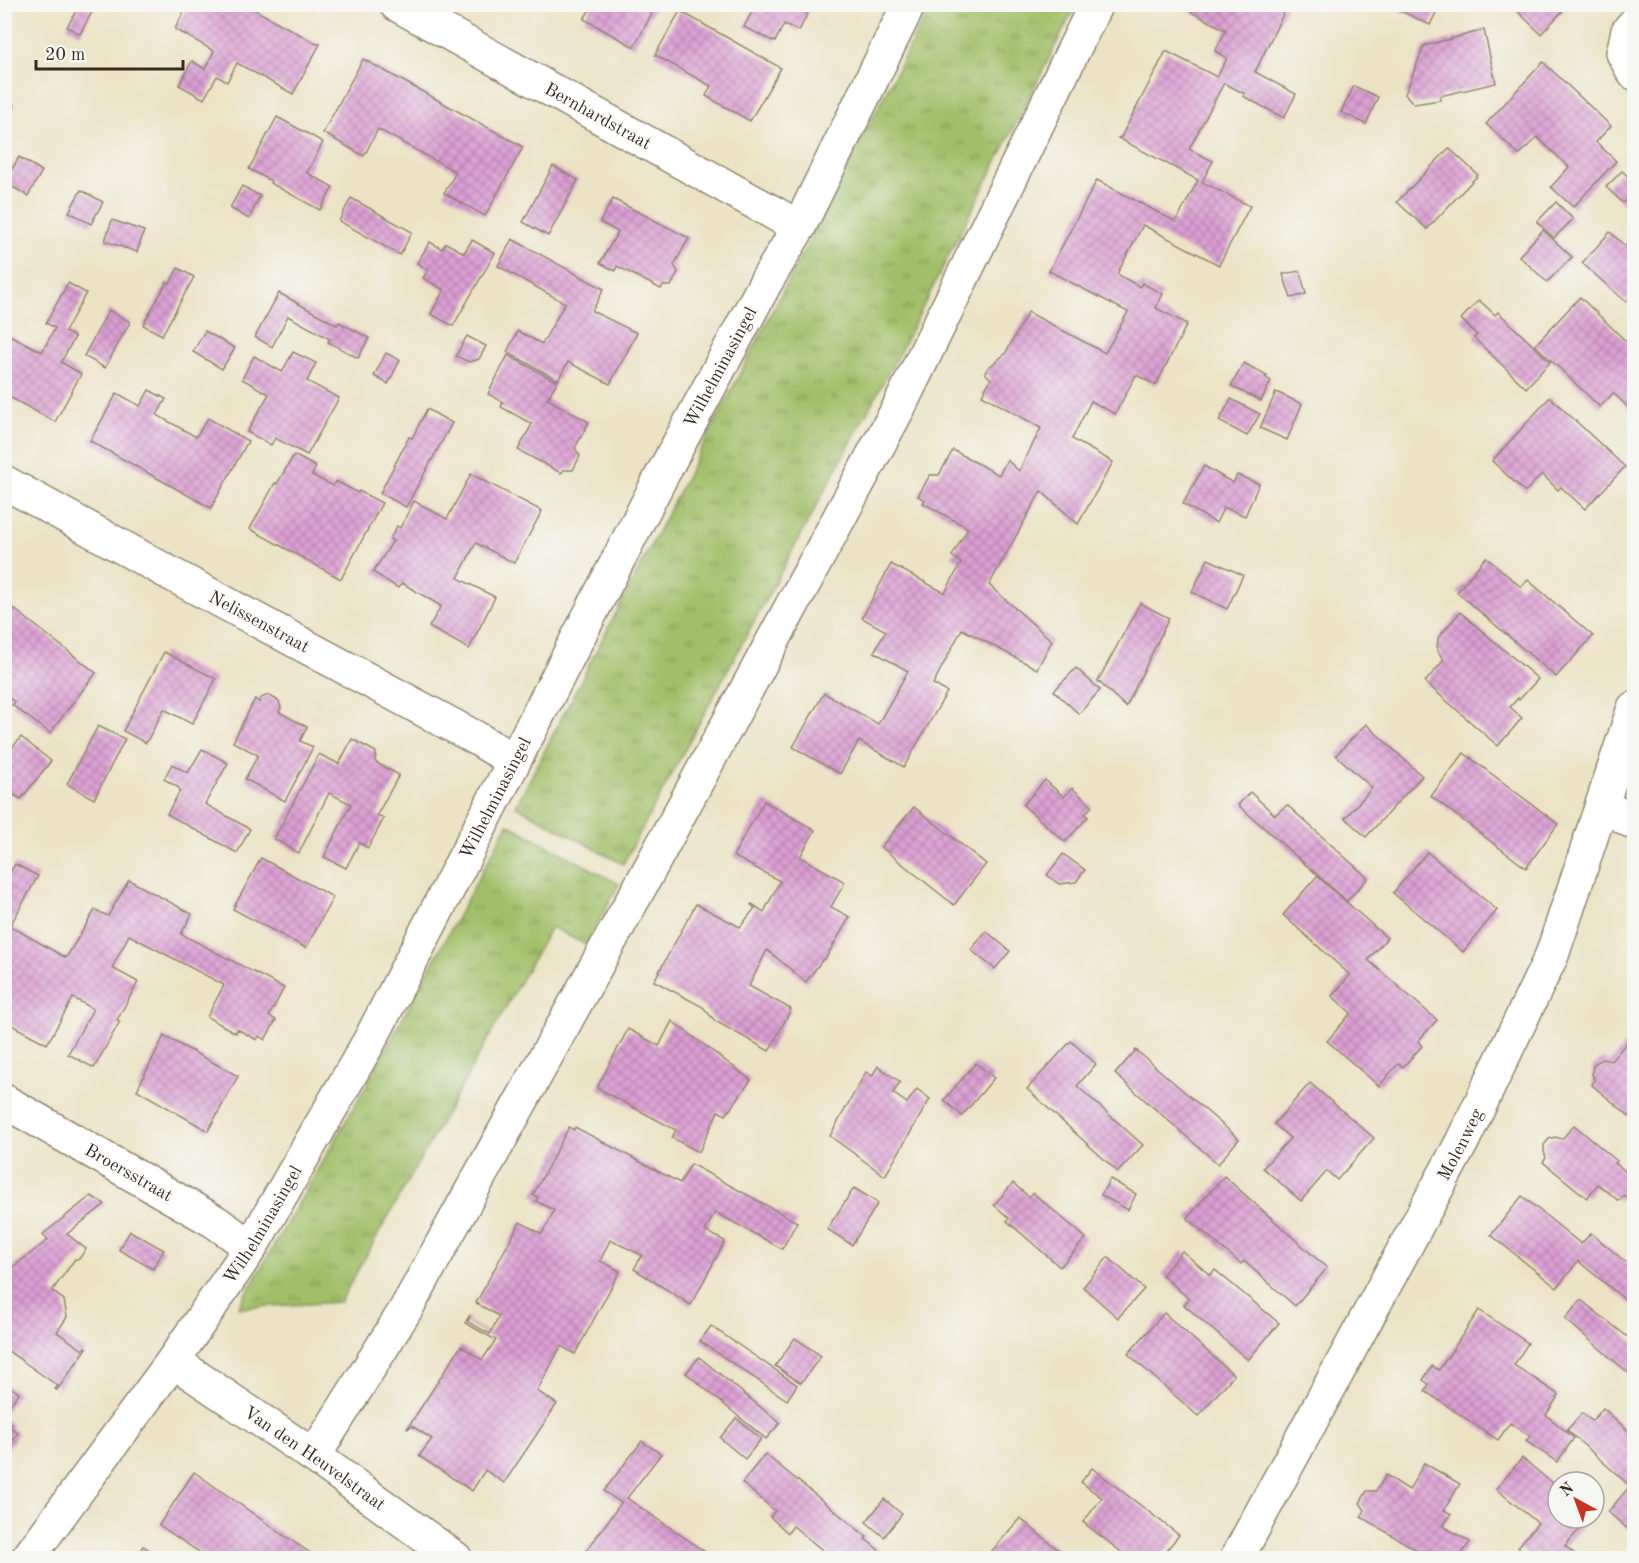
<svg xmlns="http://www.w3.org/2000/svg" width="1639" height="1563" font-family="'Old Standard TT',serif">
<defs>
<pattern id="grass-tufts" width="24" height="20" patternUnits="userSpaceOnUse" patternTransform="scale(1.5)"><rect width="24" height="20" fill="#a0bf67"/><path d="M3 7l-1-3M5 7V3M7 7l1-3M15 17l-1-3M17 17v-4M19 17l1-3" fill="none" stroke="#849b54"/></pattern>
<pattern id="building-cross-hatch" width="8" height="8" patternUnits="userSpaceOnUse" patternTransform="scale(1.5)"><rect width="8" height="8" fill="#db9fd4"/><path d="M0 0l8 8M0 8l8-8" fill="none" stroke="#b382ab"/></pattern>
</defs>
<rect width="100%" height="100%" fill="#f6f6f2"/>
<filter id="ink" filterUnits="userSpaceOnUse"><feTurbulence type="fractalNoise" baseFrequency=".0167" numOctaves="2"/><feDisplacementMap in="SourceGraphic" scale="12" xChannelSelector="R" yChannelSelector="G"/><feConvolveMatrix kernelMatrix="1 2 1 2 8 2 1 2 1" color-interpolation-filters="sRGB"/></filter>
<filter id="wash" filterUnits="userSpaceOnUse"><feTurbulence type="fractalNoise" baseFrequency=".008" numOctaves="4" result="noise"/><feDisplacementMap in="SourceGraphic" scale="24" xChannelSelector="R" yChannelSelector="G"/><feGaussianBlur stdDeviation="1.35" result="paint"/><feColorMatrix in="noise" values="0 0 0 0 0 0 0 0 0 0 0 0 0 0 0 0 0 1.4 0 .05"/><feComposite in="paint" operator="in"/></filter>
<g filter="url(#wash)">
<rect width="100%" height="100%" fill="#ebe3c4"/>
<g fill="url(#grass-tufts)" stroke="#6e7442" stroke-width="1.5">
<polygon points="931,5 1076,5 905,342 623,864 516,806"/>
<polygon points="508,824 619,884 586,945 551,927 340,1302 238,1308 357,1102"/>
</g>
<g id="blocks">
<g fill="url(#building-cross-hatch)">
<polygon points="80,4 93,10 80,34 67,27"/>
<polygon points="188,4 244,4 317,44 318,43 320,44 293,94 237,63 227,82 217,76 204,99 179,85 192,61 205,69 214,51 175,29"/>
<polygon points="593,4 657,4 634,47 584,19"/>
<polygon points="747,4 812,4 799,31 784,24 775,42 744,27 754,8"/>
<polygon points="1188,4 1288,4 1255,72 1296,94 1284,118 1243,96 1245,94 1224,83 1189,149 1213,161 1202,182 1250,206 1219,265 1143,225 1117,274 1140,287 1142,283 1163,294 1156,308 1187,324 1156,385 1136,375 1115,414 1091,401 1072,439 1113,462 1078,524 1041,491 989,585 1052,641 1037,669 962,629 933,684 947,692 904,767 859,741 840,774 793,747 824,693 878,724 908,671 874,652 886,631 862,618 891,564 945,593 961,563 952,556 968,528 923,503 925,500 918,496 930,475 939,475 953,450 999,475 1007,460 1019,471 1041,428 982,395 991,379 985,373 988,368 1005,354 1028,312 1105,353 1128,312 1049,271 1097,180 1176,222 1198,180 1118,138 1121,137 1166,51 1217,77 1227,58 1215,51 1226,30 1185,9"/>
<polygon points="1387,4 1440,4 1430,25"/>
<polygon points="1510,4 1569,4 1541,34"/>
<polygon points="680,11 781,68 750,121 706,96 711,86 655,55"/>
<polygon points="1484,30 1496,83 1440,96 1440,100 1414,104 1405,94 1424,46"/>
<polygon points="363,59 523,147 485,216 444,193 456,172 378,129 364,156 323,133"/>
<polygon points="1543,62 1611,126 1596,142 1616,161 1573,207 1551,187 1569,167 1537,137 1519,155 1486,124"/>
<polygon points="1354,86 1378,97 1366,124 1341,112"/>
<polygon points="4,100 14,105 4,123"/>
<polygon points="277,117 323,142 307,173 333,187 320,210 270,183 271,181 249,169"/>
<polygon points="1449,148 1478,175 1427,229 1397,202"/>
<polygon points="19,157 42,171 28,196 4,182"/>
<polygon points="553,166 578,180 548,236 523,222"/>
<polygon points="1622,171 1631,179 1632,195 1623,203 1606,187"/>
<polygon points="242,186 260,196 249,219 230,208"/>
<polygon points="81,190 103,202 91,224 69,212"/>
<polygon points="351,198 412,232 400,255 339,221"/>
<polygon points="613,199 689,238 674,265 678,272 671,286 663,286 661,289 617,266 615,271 600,263 618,232 600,222"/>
<polygon points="1556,202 1573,219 1554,238 1537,222"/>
<polygon points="112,220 144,231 137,252 105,241"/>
<polygon points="1543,230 1572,257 1547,282 1519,256"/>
<polygon points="1610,232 1625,246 1634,236 1634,293 1626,302 1582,263"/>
<polygon points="512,239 604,289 592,311 637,333 610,384 568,362 558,380 507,352 518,331 542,344 565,303 498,266"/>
<polygon points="472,240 495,253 453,326 431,314 444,290 423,278 428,270 417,263 430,242 442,249 446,243 464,253"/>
<polygon points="178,268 194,277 162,335 143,325 167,282 170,283"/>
<polygon points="1300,271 1306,294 1291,298 1283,274"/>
<polygon points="68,283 86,293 65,332 75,337 61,362 81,374 55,422 4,394 4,332 42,352 55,328 46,323"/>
<polygon points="279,293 337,325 339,322 369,338 358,358 328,342 330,339 288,316 272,347 255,337"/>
<polygon points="1580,297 1634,349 1634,406 1631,410 1613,393 1600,407 1535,345"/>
<polygon points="1479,300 1495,315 1498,312 1550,362 1526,388 1474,338 1477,335 1461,319"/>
<polygon points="109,310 130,322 105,368 84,356"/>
<polygon points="205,331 235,348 222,369 193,352"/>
<polygon points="467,336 486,346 479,359 469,362 456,356"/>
<polygon points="293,352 316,363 307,381 339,398 307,455 275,438 271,445 247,432 269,394 242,379 254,356 282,372"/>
<polygon points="386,353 400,360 388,384 374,376"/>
<polygon points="508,355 557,382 547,399 589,422 575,448 580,456 573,470 564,470 561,473 518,450 532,424 501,407 503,402 488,394"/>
<polygon points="1244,363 1267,376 1265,377 1271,381 1261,401 1231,386"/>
<polygon points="149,390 166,399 157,415 196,437 208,418 248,441 211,508 90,441 117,393 140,406"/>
<polygon points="1276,392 1302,404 1287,440 1260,428"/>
<polygon points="1550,397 1625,467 1585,509 1561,487 1558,490 1542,474 1525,492 1492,461"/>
<polygon points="1231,399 1260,414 1247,436 1219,421"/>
<polygon points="427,409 452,423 406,507 380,493 409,437 412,438"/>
<polygon points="294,455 316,467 312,475 333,486 336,481 358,493 359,491 382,503 341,579 250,529 275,483 277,484"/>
<polygon points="1204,466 1233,483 1237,475 1259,484 1245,516 1224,507 1216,523 1183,504"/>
<polygon points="471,474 542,511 514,563 476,543 466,562 458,578 495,597 469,649 429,627 441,606 402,583 398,588 373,572 393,541 390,539 397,526 400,528 414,501 447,519"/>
<polygon points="1486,557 1521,587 1528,580 1593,636 1556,677 1457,592"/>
<polygon points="1208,559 1243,575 1227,609 1192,592"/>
<polygon points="4,601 96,673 50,733 12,705 15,702 4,694"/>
<polygon points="1140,603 1169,618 1126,707 1098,681"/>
<polygon points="1460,612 1538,679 1519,700 1518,698 1510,707 1522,718 1498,746 1425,682 1444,660 1437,650 1438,638"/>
<polygon points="164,652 216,679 192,724 164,709 146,743 123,731"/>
<polygon points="1076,668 1100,690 1079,714 1054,691"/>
<polygon points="268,695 279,701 281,708 279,712 307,727 300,741 313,747 285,801 245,779 258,755 233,742 255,699 259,702 261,698"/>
<polygon points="1366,724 1422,776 1366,837 1345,818 1372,788 1336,755"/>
<polygon points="98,726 125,739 94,799 67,784"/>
<polygon points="21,737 51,761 21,799 4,790 4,758"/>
<polygon points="352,739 376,752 375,762 399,775 377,815 384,818 368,848 359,843 346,868 324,857 351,804 329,793 299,853 274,839 319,754 339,764"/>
<polygon points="202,749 228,763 205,804 250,829 237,853 167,814 180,791 179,788 164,779 172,764 188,773"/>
<polygon points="1464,753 1558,824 1526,868 1431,796"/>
<polygon points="1045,780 1064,797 1072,788 1092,806 1085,814 1088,817 1065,842 1023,805"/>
<polygon points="1250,792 1275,815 1287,805 1368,878 1347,901 1238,805"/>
<polygon points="764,801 815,830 800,857 845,882 831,907 850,917 825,959 823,959 806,982 767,950 749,986 791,1009 769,1051 715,1021 703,1007 654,981 696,904 740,927 755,908 751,905 752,904 764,912 780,881 733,856"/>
<polygon points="914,807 986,864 954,905 881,847"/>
<polygon points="1427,852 1497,910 1463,952 1393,893"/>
<polygon points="1063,854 1085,870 1076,882 1059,884 1047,875"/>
<polygon points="261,858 333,897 306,948 233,909"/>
<polygon points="15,864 38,876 10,926 66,958 95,910 108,916 129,880 192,914 181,934 284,988 269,1016 276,1020 265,1040 259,1036 257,1040 237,1029 236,1033 207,1017 224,985 129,935 112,968 138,982 117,1020 120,1021 94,1068 68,1054 93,1009 90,1007 73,998 47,1044 4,1021 4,882"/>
<polygon points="1317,876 1387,938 1368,960 1437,1020 1418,1041 1422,1046 1403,1067 1398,1064 1379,1086 1327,1041 1351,1013 1332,996 1350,975 1283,915"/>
<polygon points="986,931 1010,951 995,969 971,950"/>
<polygon points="672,1021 751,1080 726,1115 718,1111 699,1152 672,1138 676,1130 597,1088 628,1029 659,1046"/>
<polygon points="164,1036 238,1076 208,1131 137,1090"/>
<polygon points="1629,1040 1634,1044 1634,1120 1592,1085 1594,1080 1592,1073 1593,1066 1597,1062 1603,1059 1611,1061"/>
<polygon points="1071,1041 1096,1064 1077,1086 1143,1145 1118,1172 1027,1089"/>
<polygon points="1136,1050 1239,1139 1218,1164 1115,1074"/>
<polygon points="976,1063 994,1078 962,1116 944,1100"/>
<polygon points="878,1066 900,1082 893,1093 907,1103 917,1089 930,1099 885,1176 830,1136 866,1072 872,1076"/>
<polygon points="1310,1083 1374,1138 1337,1180 1327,1171 1301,1201 1263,1168 1290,1138 1274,1124"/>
<polygon points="1574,1125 1617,1161 1615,1163 1634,1178 1634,1204 1624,1195 1619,1201 1598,1184 1587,1198 1543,1162 1546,1158 1544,1151 1544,1145 1549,1139 1555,1137 1562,1139"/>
<polygon points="569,1127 574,1130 575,1127 680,1183 691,1164 797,1222 782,1249 715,1212 705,1231 725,1241 691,1305 634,1269 642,1255 610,1240 600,1261 620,1271 575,1354 561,1346 537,1391 557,1404 504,1483 485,1470 472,1491 419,1456 432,1439 412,1426 407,1429 461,1346 482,1360 496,1340 465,1323 470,1315 468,1322 490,1334 499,1316 476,1303 520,1222 542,1234 551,1217 554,1210 536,1201 538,1197 533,1195"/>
<polygon points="1224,1176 1327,1268 1295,1306 1244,1261 1241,1264 1187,1218"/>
<polygon points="1110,1179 1136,1194 1128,1210 1101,1195"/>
<polygon points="1013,1183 1029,1197 1033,1193 1086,1238 1060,1267 1007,1221 1009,1218 994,1205"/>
<polygon points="854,1188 878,1203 852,1245 827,1229"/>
<polygon points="91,1196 105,1204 67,1234 86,1249 79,1259 75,1259 52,1291 64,1300 67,1317 57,1332 83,1350 85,1347 87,1348 57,1390 55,1389 58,1386 4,1348 4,1274 48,1240 43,1234"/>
<polygon points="1522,1196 1581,1244 1591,1233 1634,1269 1634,1307 1578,1261 1557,1288 1491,1235"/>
<polygon points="130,1231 164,1250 153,1269 119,1250"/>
<polygon points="1182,1251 1210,1275 1215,1270 1279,1323 1248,1360 1184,1305 1189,1299 1162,1275"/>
<polygon points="1108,1257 1144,1289 1118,1318 1083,1287"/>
<polygon points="1581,1300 1634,1342 1634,1373 1632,1376 1565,1319"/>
<polygon points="1479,1310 1528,1343 1514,1365 1559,1395 1546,1415 1574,1438 1557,1462 1526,1441 1530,1436 1510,1423 1498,1440 1425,1391 1429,1384 1423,1380 1432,1366 1439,1370"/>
<polygon points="1164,1313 1234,1375 1198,1416 1128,1354"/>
<polygon points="711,1326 797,1385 787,1400 700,1341"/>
<polygon points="795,1338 821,1356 801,1383 775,1366"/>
<polygon points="699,1357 780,1423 766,1439 686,1373"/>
<polygon points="4,1383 19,1393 4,1413"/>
<polygon points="1603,1408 1634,1436 1634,1524 1629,1530 1608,1512 1630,1486 1567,1430 1582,1413 1592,1421"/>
<polygon points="736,1418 761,1439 745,1459 720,1438"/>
<polygon points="4,1419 12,1424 10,1427 18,1433 8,1448 4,1447"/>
<polygon points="642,1441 661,1454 627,1498 714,1558 590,1558 584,1554 621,1503 604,1491"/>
<polygon points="765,1454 867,1537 865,1539 889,1558 832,1558 793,1526 788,1533 770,1517 775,1511 742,1483"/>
<polygon points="1522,1458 1558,1488 1558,1518 1589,1518 1565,1546 1580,1558 1532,1558 1518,1547 1538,1523 1496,1489"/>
<polygon points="1424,1463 1460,1484 1444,1510 1451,1514 1443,1526 1470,1542 1459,1558 1435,1558 1427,1554 1427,1556 1361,1517 1365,1510 1360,1503 1367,1491 1376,1491 1386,1475 1409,1490"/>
<polygon points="1092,1468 1179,1535 1160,1558 1129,1558 1083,1522 1102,1498 1081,1482"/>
<polygon points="194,1472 279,1532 318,1558 208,1558 159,1525"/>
<polygon points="884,1499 902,1514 884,1537 866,1522"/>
<polygon points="1020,1518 1046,1540 1069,1558 986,1558"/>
<polygon points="143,1546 161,1558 135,1558"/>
</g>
</g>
</g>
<g filter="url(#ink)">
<use href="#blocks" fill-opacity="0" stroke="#938671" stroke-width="1.5"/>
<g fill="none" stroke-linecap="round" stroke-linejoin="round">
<defs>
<g id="minor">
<path id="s1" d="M 396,4 L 799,227"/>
<polyline points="1634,24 1628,31 1623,53 1634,73"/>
<path id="s2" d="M 4,482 L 173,575 L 476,738 L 514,761"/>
<polyline points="1603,805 1634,823"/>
<path id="s3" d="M 4,1101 L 214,1221 L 251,1247"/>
<path id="s4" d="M 173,1361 L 314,1456 L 455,1558"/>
<polyline points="314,1456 406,1309 641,885 898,409 1096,4"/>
<path id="s5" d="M 28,1558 L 173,1361 L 251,1247 L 370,1040 L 662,475 L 767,280 L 799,227 L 909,4"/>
<path id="s6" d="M 1237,1558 L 1462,1142 L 1552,955 L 1634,708"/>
</g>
</defs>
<use href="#minor" stroke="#938671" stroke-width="36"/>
<use href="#minor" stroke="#fff" stroke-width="33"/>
</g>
</g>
<g text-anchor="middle" stroke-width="4.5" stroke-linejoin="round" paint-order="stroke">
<g font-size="18" fill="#3b2a1e" stroke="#f6f6f2">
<text dy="6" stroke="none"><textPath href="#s1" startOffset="231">Bernhardstraat</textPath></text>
<text dy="6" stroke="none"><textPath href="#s5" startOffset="1380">Wilhelminasingel</textPath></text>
<text dy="6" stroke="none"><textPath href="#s2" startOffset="291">Nelissenstraat</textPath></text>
<text dy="6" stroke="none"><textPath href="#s5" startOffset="894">Wilhelminasingel</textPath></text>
<text dy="6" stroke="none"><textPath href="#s6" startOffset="470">Molenweg</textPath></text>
<text dy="6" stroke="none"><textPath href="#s3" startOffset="144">Broersstraat</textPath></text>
<text dy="6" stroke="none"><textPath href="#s5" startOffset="408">Wilhelminasingel</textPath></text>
<text dy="6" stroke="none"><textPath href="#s4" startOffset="172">Van den Heuvelstraat</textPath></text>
</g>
</g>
<rect width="1639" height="1563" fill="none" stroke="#f6f6f2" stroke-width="24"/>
<g transform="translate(1576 1500) rotate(319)"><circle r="28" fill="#f6f6f2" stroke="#aba49d" stroke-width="1.5"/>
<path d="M0-4.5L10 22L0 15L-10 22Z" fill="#c8321e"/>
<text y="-9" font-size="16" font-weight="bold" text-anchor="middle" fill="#3b2a1e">N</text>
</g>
<path d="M36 60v9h147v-9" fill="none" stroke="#3b2a1e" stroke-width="3"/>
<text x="45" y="60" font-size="18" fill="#3b2a1e" stroke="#f6f6f2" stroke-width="4.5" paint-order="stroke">20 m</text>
</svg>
